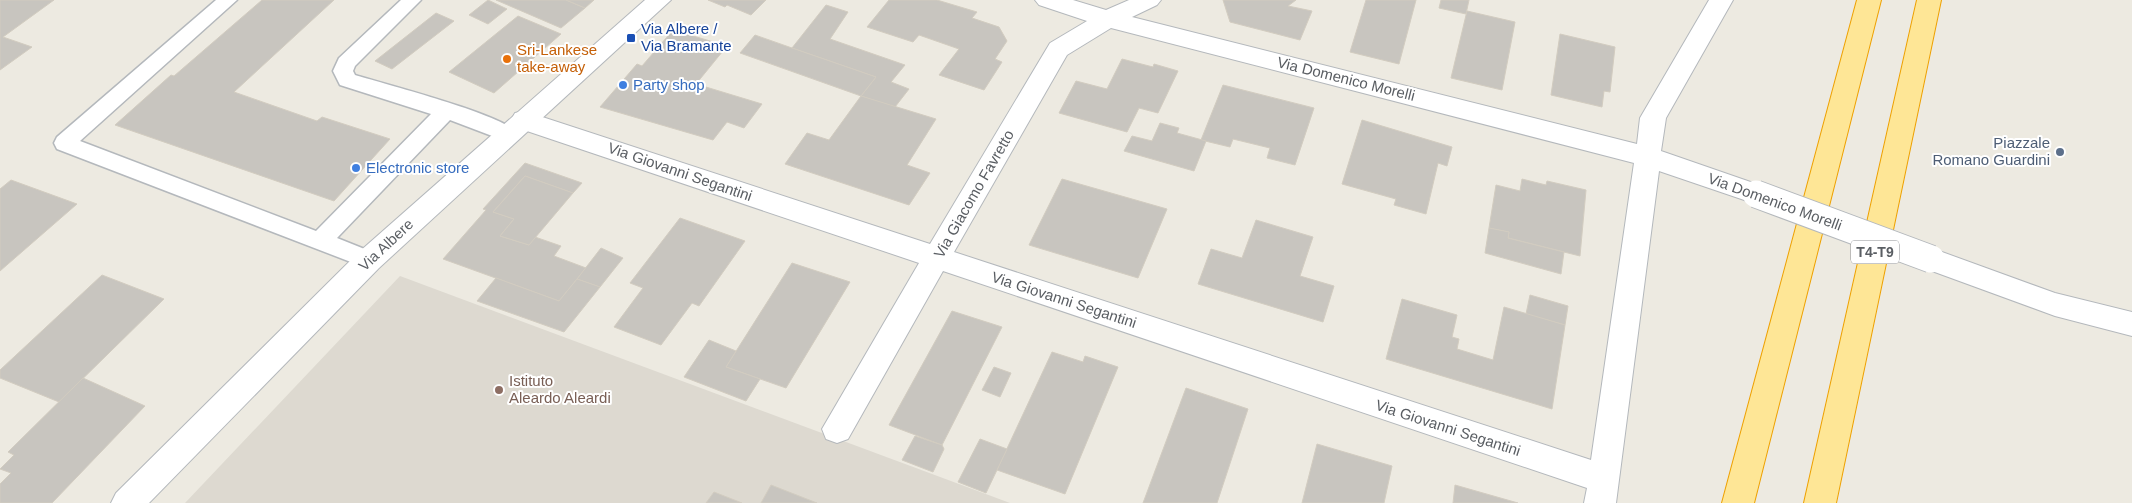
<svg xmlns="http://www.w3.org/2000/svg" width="2132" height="503" font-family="Helvetica,sans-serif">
<rect width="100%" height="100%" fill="#edeae1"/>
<polygon fill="#ddd9d0" points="400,276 1010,503 185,503"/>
<g fill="#c8c5bf" stroke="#d2ccc0">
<polygon points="0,0 54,0 3,37 32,47 0,70"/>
<polygon points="262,0 334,0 234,92 317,121 322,117 390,139 334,201 115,125 171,75 174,76"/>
<polygon points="488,0 507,9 488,24 469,15"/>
<polygon points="496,0 566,0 585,8 561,28"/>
<polygon points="566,0 594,0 585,8"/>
<polygon points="708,0 766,0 751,15 727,5 725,7"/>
<polygon points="889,0 937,0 977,12 972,18 999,27 1007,41 995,59 1002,62 984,90 939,75 959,49 919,35 913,42 867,27"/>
<polygon points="1223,0 1296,0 1288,6 1312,11 1300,40 1230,22"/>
<polygon points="1366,0 1416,0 1399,64 1350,52"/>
<polygon points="1441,0 1469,0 1466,14 1439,8"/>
<polygon points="826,5 848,12 830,39 905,65 891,82 909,89 895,107 861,96 876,77 792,48"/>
<polygon points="1467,11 1515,22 1502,90 1451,78"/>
<polygon points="436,13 454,21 392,69 375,61"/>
<polygon points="518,16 561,34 494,93 449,72"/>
<polygon points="673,30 727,46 696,84 762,104 744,128 727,122 713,140 600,107 637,64 642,66"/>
<polygon points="1560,34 1615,47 1610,92 1604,91 1602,107 1551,95"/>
<polygon points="755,35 792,48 876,77 861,96 740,53"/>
<polygon points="1122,59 1153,67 1154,64 1178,71 1158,113 1139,108 1127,132 1059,113 1076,81 1107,89"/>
<polygon points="1223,85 1314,108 1295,165 1267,158 1270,148 1233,139 1230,147 1201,140"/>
<polygon points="861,96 936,119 907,165 930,173 909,205 785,164 807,133 829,140"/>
<polygon points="1362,120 1452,147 1447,166 1438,163 1426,214 1394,205 1396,199 1342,184"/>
<polygon points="1160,123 1179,128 1177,133 1206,141 1194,171 1124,151 1132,136 1152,141"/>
<polygon points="525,163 582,183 573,193 525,176 493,212 514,219 500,236 529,245 535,237 561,246 554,256 586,268 559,301 443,259 486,210 483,209"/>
<polygon points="525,176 573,193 529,245 500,236 514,219 493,212"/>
<polygon points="1062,179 1167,209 1138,278 1029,245"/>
<polygon points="1522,179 1546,185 1547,181 1586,190 1580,256 1508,238 1509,232 1489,228 1496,185 1520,191"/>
<polygon points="11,180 77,204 0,271 0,189"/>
<polygon points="680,218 745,241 699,306 692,303 661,345 614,327 643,288 630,283"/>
<polygon points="1256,220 1313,237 1300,276 1334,286 1323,322 1198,284 1211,249 1242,258"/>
<polygon points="1489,228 1509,232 1508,238 1564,252 1561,274 1485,253"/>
<polygon points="601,248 623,258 600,287 577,279"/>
<polygon points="792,263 850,282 786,388 726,367"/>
<polygon points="102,275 164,299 59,402 0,378 0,370"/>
<polygon points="496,278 559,301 577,279 600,287 564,332 477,301"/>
<polygon points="1530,295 1568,306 1565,325 1526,314"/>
<polygon points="1402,299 1457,315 1452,337 1459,339 1457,349 1493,360 1504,307 1565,325 1552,409 1386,359"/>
<polygon points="952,311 1002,327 942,445 889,425"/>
<polygon points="709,340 736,351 726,367 760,379 746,401 684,377"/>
<polygon points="1052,352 1083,362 1085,356 1118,367 1065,494 997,470"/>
<polygon points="994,367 1011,373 1000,397 982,390"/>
<polygon points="83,378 145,406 52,503 0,503 0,484 11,473 0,469 14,455 8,452"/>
<polygon points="1186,388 1248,409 1217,503 1143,503"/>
<polygon points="915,436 942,445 944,449 933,472 902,460"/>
<polygon points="980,439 1007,449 986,493 958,482"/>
<polygon points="1317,444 1392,466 1384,503 1302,503"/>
<polygon points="771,485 817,503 761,503"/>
<polygon points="1455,485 1518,503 1453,503"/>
<polygon points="714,492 742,503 706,503"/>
</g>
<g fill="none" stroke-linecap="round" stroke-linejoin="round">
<defs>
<path id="service" d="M 216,0 L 237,0 L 80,141 L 316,231 L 431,114 L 340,85 L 333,71 L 339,58 L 401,0 L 421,0 L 355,66 L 353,71 L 355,75 C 381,83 509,116 518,134 L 515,139 L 508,142 L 450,120 L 337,238 L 377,254 L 380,260 L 377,266 L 369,269 L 57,149 L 54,143 L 57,137 Z"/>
<g id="minor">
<path d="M 1035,0 L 1073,0 L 1106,10 L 1129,0 L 1161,0 L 1157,5 L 1132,17 L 1637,144 L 1640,118 L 1709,0 L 1733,0 L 1666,118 L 1661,151 L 1765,187 L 1769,194 L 1765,201 L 1756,204 L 1659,171 L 1616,503 L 1584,503 L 1587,488 L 943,271 L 848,439 L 837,443 L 826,439 L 822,429 L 919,263 L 515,127 L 511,120 L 515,113 L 524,111 L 930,244 L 1050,43 L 1087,21 L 1039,5 ZM 1111,28 L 1634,163 L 1591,460 L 954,252 L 1067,55 Z"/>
<polygon points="1931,248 2055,293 2132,312 2132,336 2055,316 1921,267 1917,259 1921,251"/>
</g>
<polygon id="tertiary" points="645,0 671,0 379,268 149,503 111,503 116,493 359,252"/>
<g id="trunk">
<polygon points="1857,0 1881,0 1754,503 1722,503"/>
<polygon points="1917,0 1941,0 1836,503 1804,503"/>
</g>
</defs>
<use href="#service" stroke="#b4b8bc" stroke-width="3"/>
<use href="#minor" stroke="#b4b8bc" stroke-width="2"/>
<use href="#tertiary" stroke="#b4b8bc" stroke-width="2"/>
<use href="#trunk" stroke="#eea000" stroke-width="2"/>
<use href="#service" fill="#fff" fill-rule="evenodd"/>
<use href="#minor" fill="#fff" fill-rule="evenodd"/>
<use href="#tertiary" fill="#fff" fill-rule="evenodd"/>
<use href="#trunk" fill="#fee696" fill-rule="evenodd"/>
<defs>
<polyline id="minor-bridge" points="1756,194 1931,259"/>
</defs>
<use href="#minor-bridge" stroke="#b4b8bc" stroke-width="29" stroke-linecap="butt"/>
<use href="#minor-bridge" stroke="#fff" stroke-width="27"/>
</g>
<rect fill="#1a4fb4" stroke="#fff" stroke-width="2" x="626" y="33" width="10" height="10" rx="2.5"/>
<circle fill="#e8710a" stroke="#fff" stroke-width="2" cx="507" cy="59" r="5"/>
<g fill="#3f7fe0" stroke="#fff" stroke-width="2">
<circle cx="623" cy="85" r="5"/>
<circle cx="356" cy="168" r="5"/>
</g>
<circle fill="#5c6f8a" stroke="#fff" stroke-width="2" cx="2060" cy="152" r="5"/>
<circle fill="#8d6e63" stroke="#fff" stroke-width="2" cx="499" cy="390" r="5"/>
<g text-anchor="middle" stroke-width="4" stroke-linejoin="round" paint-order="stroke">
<rect fill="#fff" stroke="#8c8e92" stroke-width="1" x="1851" y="240.5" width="48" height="23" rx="4"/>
<g font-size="14" font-weight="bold" fill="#5a5e63">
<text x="1875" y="257">T4-T9</text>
</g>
<g font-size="15" fill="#164399" stroke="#fff" text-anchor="start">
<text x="641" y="34">Via Albere /<tspan x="641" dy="17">Via Bramante</tspan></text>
</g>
<g font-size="15" fill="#c56008" stroke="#fff" text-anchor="start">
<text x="517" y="55">Sri-Lankese<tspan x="517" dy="17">take-away</tspan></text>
</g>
<g font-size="15" fill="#5a5e63" stroke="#fff">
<text transform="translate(1346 79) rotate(14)" y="5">Via Domenico Morelli</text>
<text transform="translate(680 172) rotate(19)" y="5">Via Giovanni Segantini</text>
<text transform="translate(974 194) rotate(-60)" y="5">Via Giacomo Favretto</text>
<text transform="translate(1775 202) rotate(20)" y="5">Via Domenico Morelli</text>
<text transform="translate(386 245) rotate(-43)" y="5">Via Albere</text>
<text transform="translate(1064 300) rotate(18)" y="5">Via Giovanni Segantini</text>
<text transform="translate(1448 428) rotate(18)" y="5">Via Giovanni Segantini</text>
</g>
<g font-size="15" fill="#366cbe" stroke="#fff" text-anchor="start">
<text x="633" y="90">Party shop</text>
<text x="366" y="173">Electronic store</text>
</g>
<g font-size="15" fill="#4e5e75" stroke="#fff" text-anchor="end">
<text x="2050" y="148">Piazzale<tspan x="2050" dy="17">Romano Guardini</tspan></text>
</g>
<g font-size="15" fill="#785e54" stroke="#fff" text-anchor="start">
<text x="509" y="386">Istituto<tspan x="509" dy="17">Aleardo Aleardi</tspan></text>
</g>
</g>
</svg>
